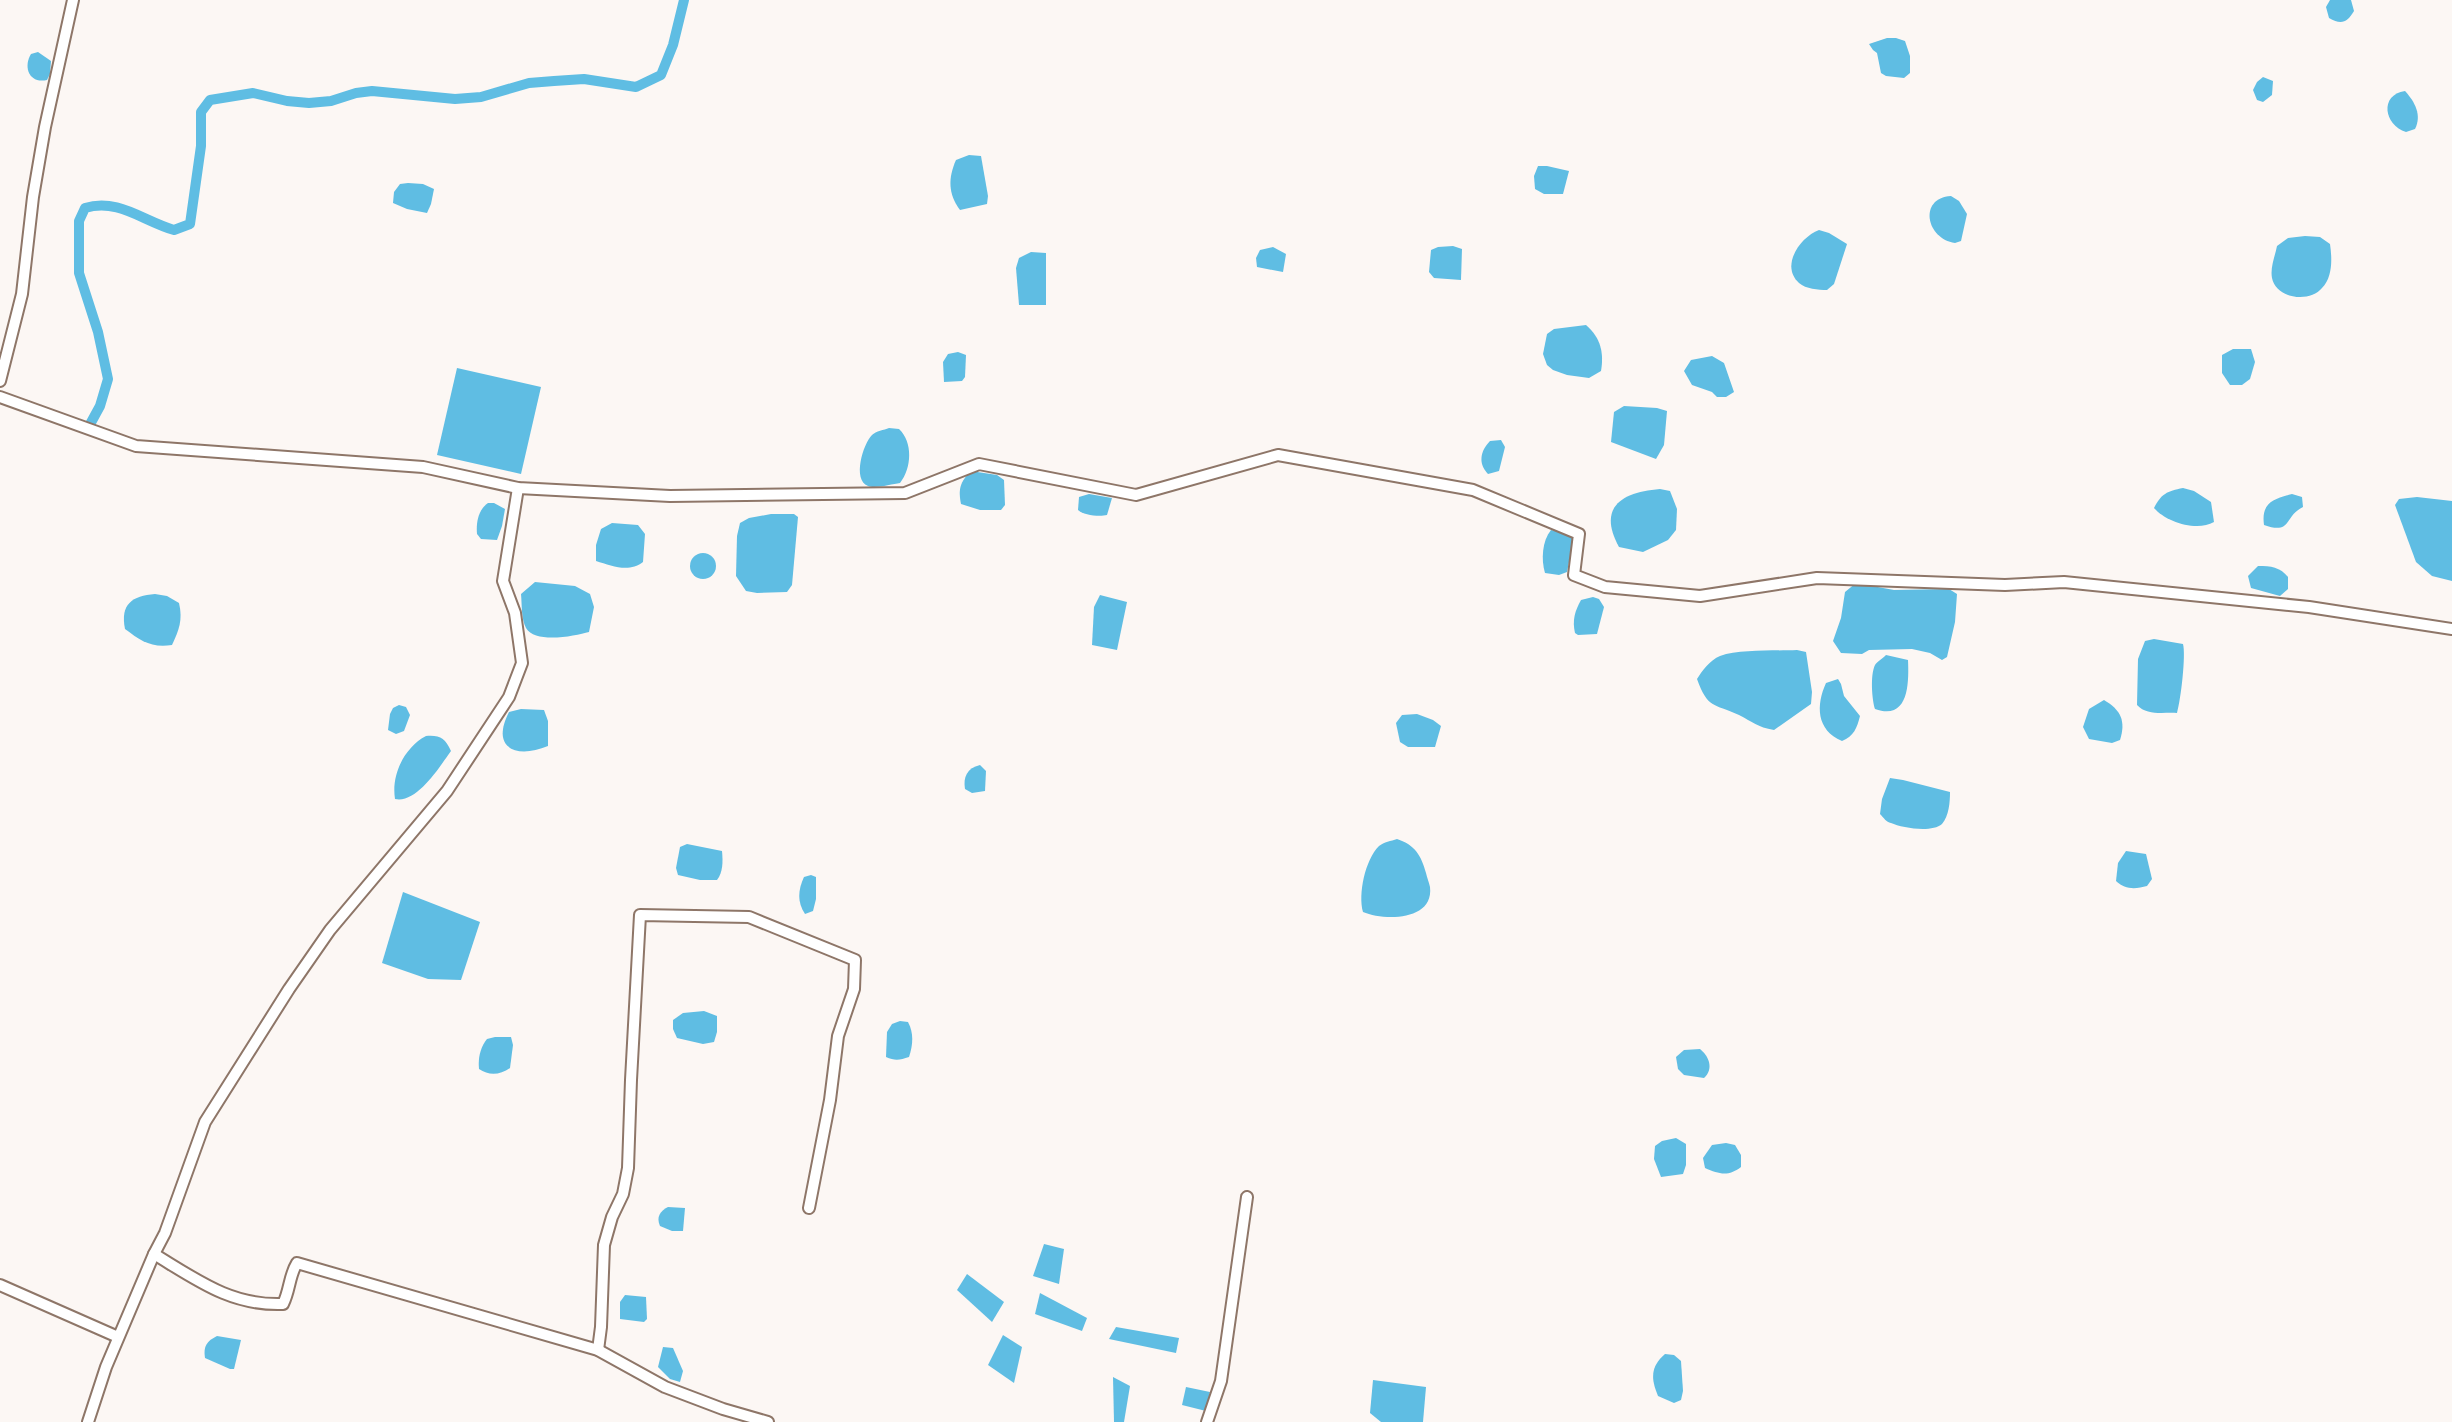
<svg xmlns="http://www.w3.org/2000/svg" width="2452" height="1422" font-family="'Open Sans',sans-serif">
<rect width="100%" height="100%" fill="#fcf7f4"/>
<g fill="#5fbde3">
<path d="M 2330,0 L 2351,0 L 2354,11 C 2347,23 2341,25 2329,18 L 2326,7 Z"/>
<polygon points="1887,38 1896,38 1905,41 1910,56 1910,73 1904,78 1886,76 1881,73 1877,53 1873,50 1869,44"/>
<path d="M 38,52 L 51,61 L 50,74 L 47,80 C 29,84 23,67 31,54 Z"/>
<polygon points="2263,77 2273,81 2272,95 2263,102 2257,100 2253,90 2257,82"/>
<path d="M 2405,91 C 2415,102 2422,115 2415,129 L 2406,132 C 2384,125 2379,95 2405,91 Z"/>
<path d="M 969,155 L 981,156 L 988,196 L 987,204 L 960,210 C 948,194 948,178 956,160 Z"/>
<polygon points="1538,166 1547,166 1569,171 1563,194 1544,194 1535,189 1534,176"/>
<polygon points="408,183 423,184 434,189 431,204 427,213 407,209 393,203 394,192 400,184"/>
<path d="M 1951,196 L 1959,201 L 1967,214 L 1961,241 L 1955,243 C 1926,239 1918,198 1951,196 Z"/>
<path d="M 1819,230 L 1829,233 L 1847,244 L 1834,284 L 1827,290 C 1818,290 1806,289 1799,283 C 1780,266 1800,237 1819,230 Z"/>
<path d="M 2305,236 L 2320,237 L 2330,244 C 2332,258 2333,277 2322,288 C 2310,303 2276,299 2272,278 C 2270,268 2275,256 2277,246 L 2288,238 Z"/>
<polygon points="1453,246 1462,249 1461,280 1434,278 1429,272 1431,250 1438,247"/>
<polygon points="1273,247 1286,254 1283,272 1257,267 1256,258 1260,250"/>
<polygon points="1031,252 1046,253 1046,305 1019,305 1016,268 1019,258"/>
<path d="M 1586,325 C 1601,338 1604,353 1601,371 L 1589,378 L 1567,375 L 1553,370 L 1547,365 L 1543,354 L 1547,334 L 1554,329 Z"/>
<polygon points="2233,349 2251,349 2255,362 2250,379 2242,385 2230,385 2222,373 2222,355"/>
<polygon points="958,352 966,355 965,377 962,381 944,382 943,362 948,354"/>
<polygon points="1712,356 1724,363 1734,392 1726,397 1717,397 1712,392 1692,385 1684,371 1691,360"/>
<polygon points="457,368 541,387 521,474 437,455"/>
<polygon points="1624,406 1657,408 1667,411 1664,445 1656,459 1611,442 1614,412"/>
<path d="M 889,428 L 899,429 C 913,442 912,468 900,483 C 892,484 875,489 868,486 C 852,480 863,444 872,435 C 876,431 884,430 889,428 Z"/>
<path d="M 1501,440 L 1505,447 L 1499,471 L 1488,474 C 1478,464 1480,451 1490,441 Z"/>
<path d="M 971,471 L 997,475 L 1004,480 L 1005,505 L 1001,510 L 980,510 L 961,504 C 958,489 960,482 971,471 Z"/>
<path d="M 2183,488 L 2194,491 L 2211,502 L 2214,522 C 2197,532 2166,522 2154,508 C 2161,494 2167,491 2183,488 Z"/>
<path d="M 1660,489 L 1670,491 L 1677,509 L 1676,530 L 1668,540 L 1643,552 L 1619,547 C 1597,507 1622,492 1660,489 Z"/>
<path d="M 1089,494 L 1112,498 L 1107,515 C 1099,517 1083,515 1078,510 L 1079,497 Z"/>
<path d="M 2292,494 L 2302,497 L 2303,507 C 2284,516 2292,535 2264,525 C 2261,503 2273,499 2292,494 Z"/>
<polygon points="2417,497 2452,501 2452,581 2432,576 2416,562 2395,505 2399,499"/>
<path d="M 488,503 L 494,503 L 505,509 L 502,526 L 497,540 L 481,539 L 477,534 C 476,523 478,510 488,503 Z"/>
<polygon points="771,514 794,514 798,517 792,585 787,592 757,593 746,591 736,576 737,536 740,523 749,518"/>
<path d="M 612,523 L 638,525 L 645,534 L 643,562 C 629,573 612,566 596,561 L 596,545 L 601,529 Z"/>
<path d="M 1551,530 L 1570,534 L 1574,538 L 1567,572 L 1559,575 L 1545,573 C 1541,560 1542,541 1551,530 Z"/>
<circle cx="703" cy="566" r="13"/>
<path d="M 2258,566 C 2271,566 2280,567 2288,577 L 2288,589 L 2280,596 L 2251,588 L 2248,576 Z"/>
<path d="M 535,582 L 575,586 L 590,594 L 594,607 L 589,632 C 575,636 535,644 526,628 C 521,619 522,604 521,594 Z"/>
<polygon points="1856,583 1894,590 1949,589 1957,594 1955,622 1947,657 1942,660 1930,653 1912,649 1869,650 1862,654 1841,653 1833,641 1841,618 1845,592"/>
<path d="M 155,594 L 167,596 L 179,603 C 183,620 179,630 172,645 C 151,648 141,641 125,629 C 120,604 132,596 155,594 Z"/>
<polygon points="1100,595 1127,602 1117,650 1092,645 1094,607"/>
<path d="M 1593,597 L 1599,599 L 1604,607 L 1597,634 L 1578,635 L 1575,633 C 1572,620 1575,611 1581,600 Z"/>
<path d="M 2154,639 L 2183,644 C 2186,655 2181,699 2177,713 C 2163,712 2147,716 2137,705 L 2138,659 L 2145,641 Z"/>
<path d="M 1797,650 L 1806,652 L 1812,692 L 1811,704 L 1774,730 C 1757,727 1753,722 1739,715 C 1713,703 1708,709 1697,679 C 1702,671 1710,660 1720,656 C 1740,649 1776,651 1797,650 Z"/>
<path d="M 1886,655 L 1908,660 C 1909,683 1909,721 1875,709 C 1872,700 1870,675 1875,665 C 1877,662 1883,658 1886,655 Z"/>
<path d="M 1838,679 L 1841,684 L 1844,696 L 1860,716 C 1857,728 1854,736 1842,741 C 1816,730 1816,705 1826,683 Z"/>
<path d="M 2104,700 C 2121,710 2126,721 2120,740 L 2112,743 L 2089,739 L 2083,727 L 2089,709 Z"/>
<polygon points="399,705 406,707 410,715 404,731 396,734 388,730 390,714 393,708"/>
<path d="M 521,709 L 544,710 L 548,721 L 548,746 C 517,759 490,749 509,712 Z"/>
<polygon points="1417,714 1433,720 1441,726 1435,747 1408,747 1400,742 1396,723 1402,715"/>
<path d="M 426,736 C 440,735 445,738 451,751 C 440,766 417,804 395,799 C 391,774 405,747 426,736 Z"/>
<path d="M 980,765 L 986,771 L 985,791 L 972,793 L 965,789 C 963,777 967,768 980,765 Z"/>
<path d="M 1890,778 L 1903,780 L 1950,792 C 1950,802 1949,816 1942,824 C 1932,833 1902,828 1891,823 C 1886,822 1884,818 1880,814 L 1882,799 Z"/>
<path d="M 1397,839 C 1415,845 1421,855 1426,873 C 1427,878 1429,882 1430,887 C 1434,921 1384,921 1363,912 C 1358,894 1365,860 1379,846 C 1384,842 1391,841 1397,839 Z"/>
<path d="M 687,844 L 722,851 C 723,862 723,872 717,880 L 700,880 L 678,875 L 676,868 L 680,847 Z"/>
<path d="M 2126,851 L 2146,854 L 2152,879 L 2147,886 C 2136,889 2125,890 2116,881 L 2118,863 Z"/>
<path d="M 811,875 L 816,877 L 816,899 L 813,911 L 805,914 C 797,902 798,890 804,877 Z"/>
<polygon points="403,892 480,922 461,980 428,979 382,963"/>
<polygon points="704,1011 717,1016 717,1032 714,1042 703,1044 677,1038 673,1029 673,1020 683,1013"/>
<path d="M 900,1021 L 908,1022 C 914,1033 913,1045 909,1057 C 900,1060 895,1061 886,1057 L 887,1032 L 892,1024 Z"/>
<path d="M 495,1037 L 511,1037 L 513,1045 L 510,1068 C 500,1075 489,1076 479,1069 C 478,1058 480,1048 487,1039 Z"/>
<path d="M 1700,1049 C 1709,1056 1714,1069 1704,1078 L 1684,1075 L 1678,1069 L 1676,1057 L 1684,1050 Z"/>
<polygon points="1676,1138 1686,1144 1686,1165 1683,1174 1661,1177 1654,1159 1655,1146 1662,1141"/>
<path d="M 1726,1143 L 1735,1145 L 1741,1155 L 1741,1167 C 1728,1177 1719,1174 1705,1168 L 1703,1158 L 1712,1145 Z"/>
<path d="M 668,1207 L 685,1208 L 683,1231 L 672,1231 L 660,1226 C 656,1217 660,1211 668,1207 Z"/>
<polygon points="1044,1244 1064,1249 1059,1284 1033,1276"/>
<polygon points="967,1274 1004,1302 992,1322 957,1290"/>
<polygon points="1040,1293 1087,1318 1082,1331 1035,1314"/>
<polygon points="625,1295 646,1297 647,1319 644,1322 620,1319 620,1302"/>
<polygon points="1116,1327 1179,1338 1176,1353 1109,1339"/>
<polygon points="1003,1335 1022,1347 1014,1383 988,1365"/>
<path d="M 217,1336 L 241,1340 L 234,1369 L 230,1369 L 205,1358 C 203,1346 207,1341 217,1336 Z"/>
<polygon points="663,1347 673,1348 683,1371 680,1382 670,1379 658,1367"/>
<path d="M 1665,1354 L 1674,1355 L 1681,1361 L 1683,1391 L 1681,1400 L 1674,1403 L 1658,1396 C 1651,1379 1650,1367 1665,1354 Z"/>
<polygon points="1113,1377 1130,1386 1124,1422 1114,1422"/>
<polygon points="1373,1380 1426,1387 1423,1422 1381,1422 1370,1413"/>
<polygon points="1186,1387 1210,1392 1206,1411 1182,1405"/>
</g>
<g fill="none" stroke-linecap="round" stroke-linejoin="round">
<path stroke="#5fbde3" stroke-width="10" d="M 88,428 L 100,406 L 108,379 L 98,332 L 79,273 L 79,221 L 85,208 C 118,198 143,221 174,230 L 190,224 L 201,146 L 201,112 L 210,100 L 253,93 L 287,101 L 309,103 L 331,101 L 356,93 L 372,91 L 455,99 L 481,97 L 529,83 L 554,81 L 584,79 L 636,87 L 661,75 L 673,45 L 684,0"/>
<defs>
<g id="street">
<polyline points="0,381 22,294 33,197 45,127 73,0"/>
<polyline points="0,397 136,446 423,467 518,488 670,496 905,493 979,464 1136,495 1278,455 1473,490 1579,534 1574,575 1605,587 1700,596 1817,578 2005,585 2064,582 2309,607 2452,629"/>
<path d="M 154,1254 C 197,1280 231,1306 283,1304 C 290,1290 289,1276 297,1263 L 598,1350 L 665,1387 L 723,1409 L 768,1422"/>
<polyline points="0,1285 118,1337"/>
<polyline points="598,1350 601,1327 604,1245 612,1217 623,1194 628,1168 631,1080 640,915 749,917 855,960 854,989 838,1036 830,1100 809,1208"/>
<polyline points="88,1422 106,1367 154,1254 165,1233 205,1122 289,989 330,930 447,791 509,697 522,663 515,613 503,581 518,488"/>
<polyline points="1207,1422 1221,1381 1247,1197"/>
</g>
</defs>
<use href="#street" stroke="#8e7668" stroke-width="14"/>
<use href="#street" stroke="#fff" stroke-width="10"/>
</g>
</svg>
